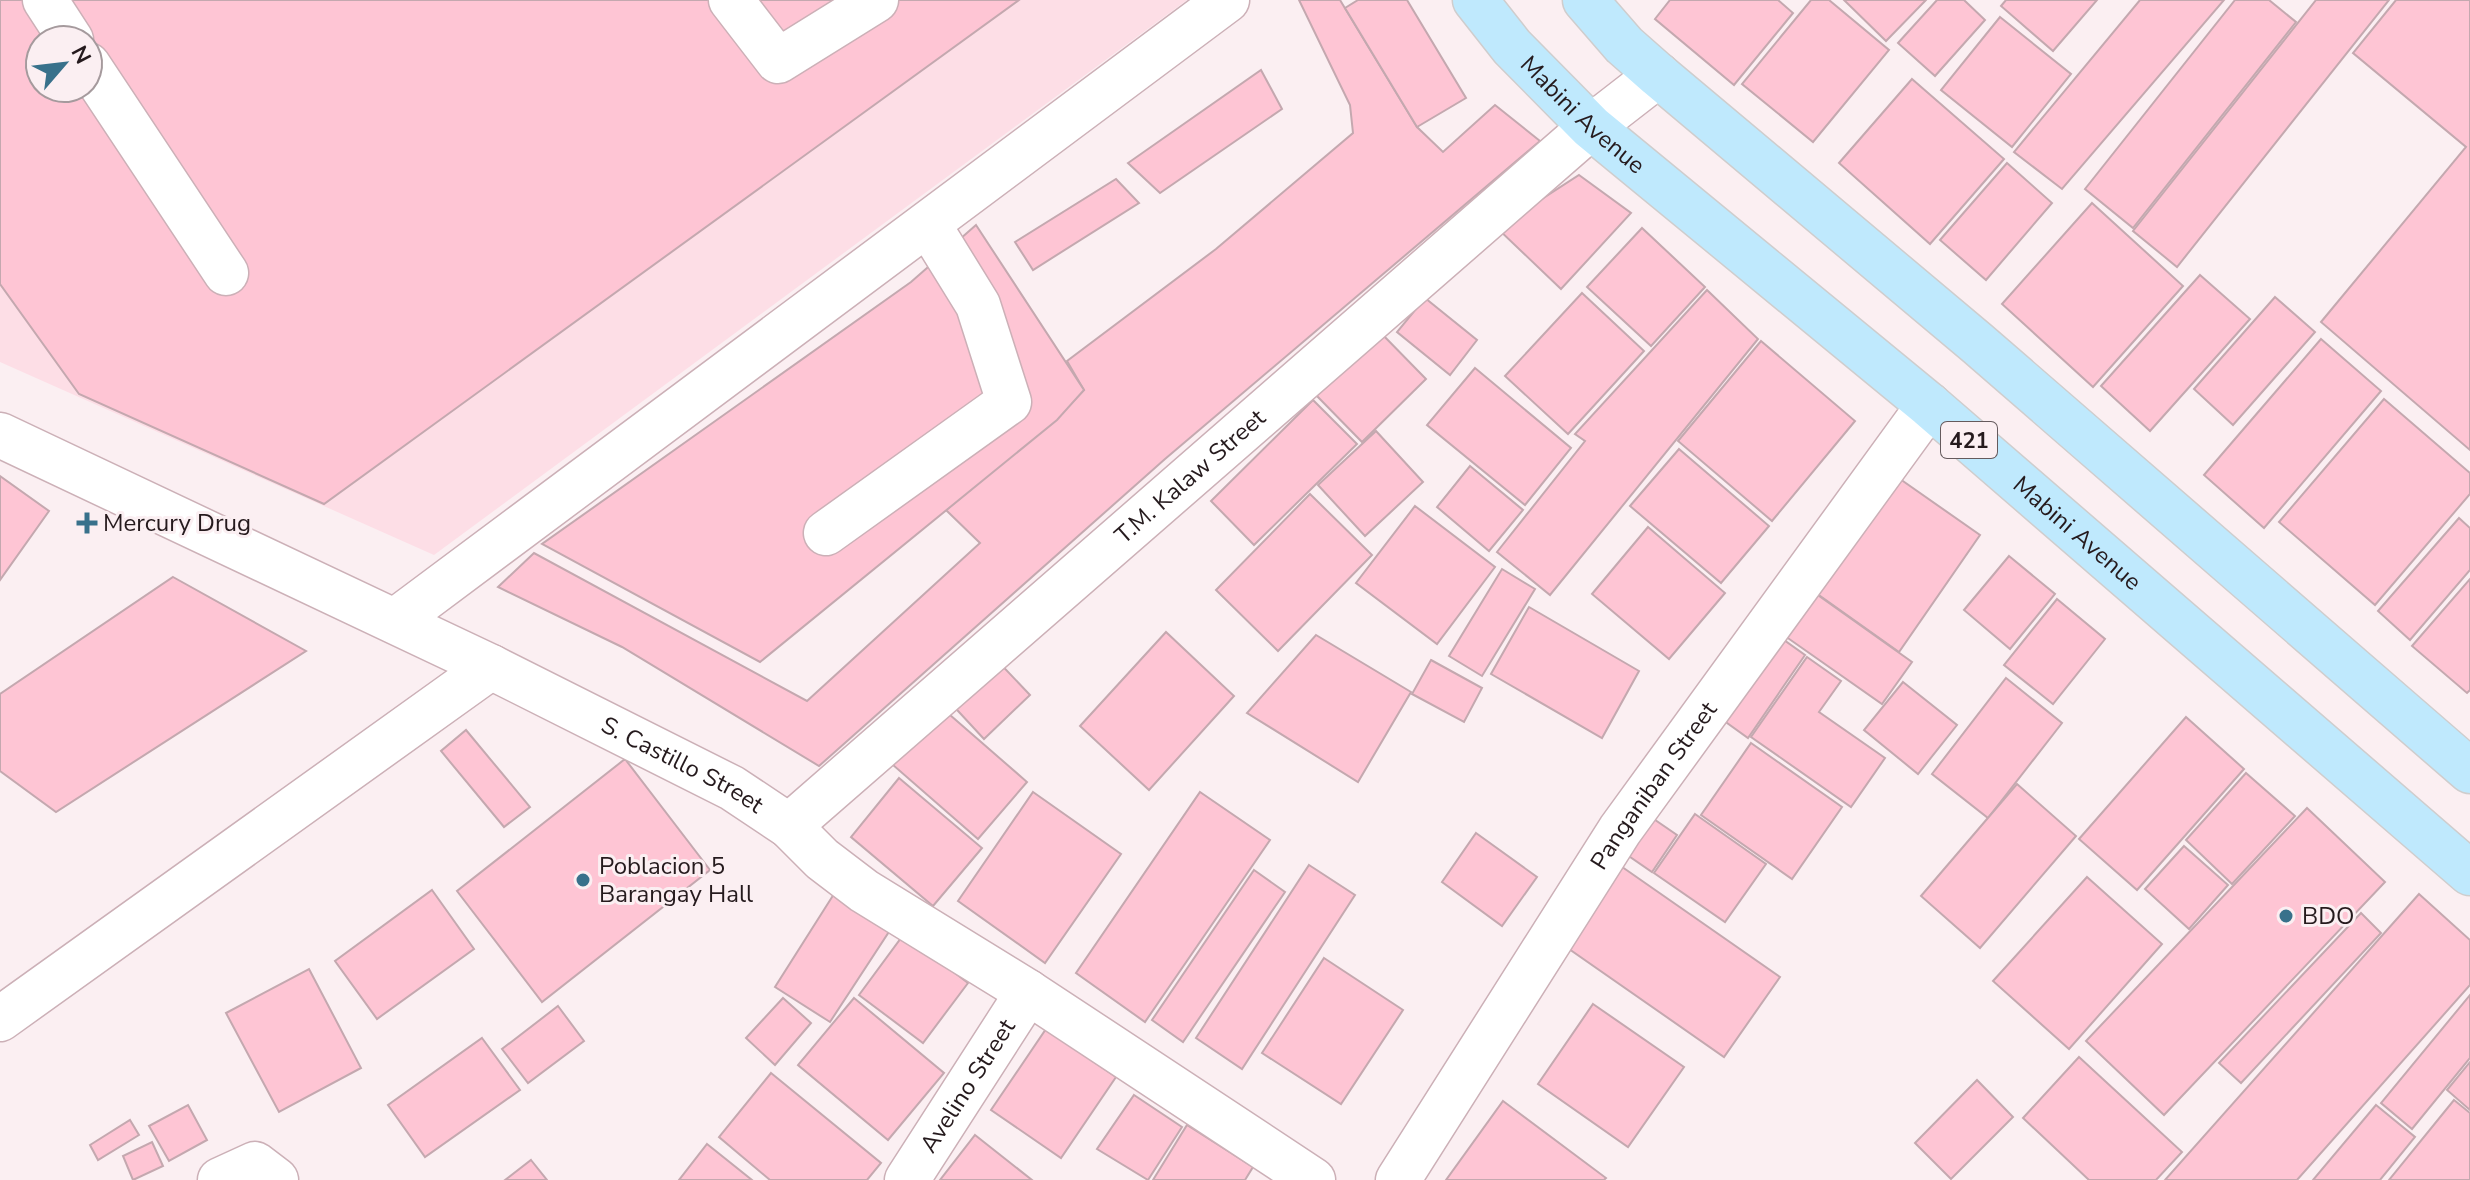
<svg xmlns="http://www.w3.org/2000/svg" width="2470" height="1180" font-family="'Nunito Sans',sans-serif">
<rect width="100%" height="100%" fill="#fbeff2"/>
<path fill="#fddee6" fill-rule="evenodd" d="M 0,0 L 1187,0 L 434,555 L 0,362 ZM 40,40 L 88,40 L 88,88 L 40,88 Z"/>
<g fill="#fec5d4" stroke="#c4a8af" stroke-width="2" fill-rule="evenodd">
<path d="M 0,0 L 1019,0 L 324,504 L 79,394 L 0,284 ZM 40,40 L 88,40 L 88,88 L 40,88 Z"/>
<polygon points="1299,0 1340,0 1417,127 1443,152 1495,105 1540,141 1165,459 819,766 622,647 498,587 534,553 807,701 980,543 946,510 1057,418 1084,390 1067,361 1216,249 1353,133 1350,105"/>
<polygon points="1358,0 1407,0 1466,98 1417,127 1345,8"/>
<polygon points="1670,0 1778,0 1793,13 1734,85 1655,19"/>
<polygon points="1811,0 1829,0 1889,50 1813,142 1742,84"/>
<polygon points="1844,0 1926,0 1886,41"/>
<polygon points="1937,0 1964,0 1985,20 1935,76 1898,43"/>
<polygon points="2006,0 2097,0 2053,51 2001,6"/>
<polygon points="2140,0 2224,0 2062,189 2014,152"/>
<polygon points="2235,0 2269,0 2296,22 2133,228 2085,189"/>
<polygon points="2316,0 2389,0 2177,267 2133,231"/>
<polygon points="2396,0 2470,0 2470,450 2321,322 2466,147 2353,53"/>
<polygon points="2000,17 2071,74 2012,147 1941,90"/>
<polygon points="1261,70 1282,109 1160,193 1128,163"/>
<polygon points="1912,79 2004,159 1930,244 1839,163"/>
<polygon points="2007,163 2052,203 1986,280 1940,240"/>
<polygon points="1579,175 1631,213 1561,289 1497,228"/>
<polygon points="1116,179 1139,203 1033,270 1015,242"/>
<polygon points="2092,203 2183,286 2093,387 2002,304"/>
<polygon points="976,225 1084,390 1057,420 760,662 542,544 911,282"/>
<polygon points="1642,228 1705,287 1651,346 1587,287"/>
<polygon points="2200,275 2250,319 2150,431 2101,386"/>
<polygon points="1707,290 1758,339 1550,595 1497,552 1585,441 1575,434"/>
<polygon points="1582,293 1644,351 1568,434 1505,376"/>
<polygon points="2275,297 2315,332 2233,425 2194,389"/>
<polygon points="1425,298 1477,340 1450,375 1397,332"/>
<polygon points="1378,330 1426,379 1362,442 1313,392"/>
<polygon points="2321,339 2381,391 2264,528 2204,475"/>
<polygon points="1761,341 1855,421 1772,521 1678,441"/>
<polygon points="1475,368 1571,448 1525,505 1427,425"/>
<polygon points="2384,399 2470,473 2470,494 2375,605 2279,522"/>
<polygon points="1313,400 1357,444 1254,545 1211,501"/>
<polygon points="1376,431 1423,482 1365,536 1318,485"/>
<polygon points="1679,449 1769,526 1721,583 1630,506"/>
<polygon points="1470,466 1523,510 1489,551 1437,507"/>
<polygon points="1890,472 1980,535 1899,652 1809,588"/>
<polygon points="0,476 49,511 0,580"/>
<polygon points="1310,494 1372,555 1278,651 1216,590"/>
<polygon points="1415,506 1495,567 1437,644 1356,583"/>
<polygon points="2459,518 2470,528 2470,570 2410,640 2378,611"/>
<polygon points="1648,527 1725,593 1669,659 1592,594"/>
<polygon points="2009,556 2055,594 2010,649 1964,610"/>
<polygon points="1502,569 1535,589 1482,676 1449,656"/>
<polygon points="173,577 306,651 56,812 0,771 0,694"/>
<polygon points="2470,579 2470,690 2467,693 2412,646"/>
<polygon points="1805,586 1912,662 1882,704 1775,629"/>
<polygon points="2057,599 2105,639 2053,704 2004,665"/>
<polygon points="1529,607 1639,671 1602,738 1491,674"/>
<polygon points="1166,632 1234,696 1149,790 1080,726"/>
<polygon points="1774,633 1805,655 1748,738 1716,715"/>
<polygon points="1316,635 1411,692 1358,782 1247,713"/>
<polygon points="992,655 1030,695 984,739 946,698"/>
<polygon points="1807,657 1841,681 1819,712 1885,758 1851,807 1751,737"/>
<polygon points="1431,660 1482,688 1464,722 1412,694"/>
<polygon points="2006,678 2062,723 1988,818 1932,774"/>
<polygon points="1903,682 1957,725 1918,774 1864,730"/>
<polygon points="942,708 1027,782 978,839 893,765"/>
<polygon points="2186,717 2244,769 2137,890 2079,839"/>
<polygon points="466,730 530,807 504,827 441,751"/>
<polygon points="1751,743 1842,807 1792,879 1701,815"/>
<polygon points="625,759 710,870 542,1002 457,891"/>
<polygon points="2246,773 2295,816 2232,884 2186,840"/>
<polygon points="899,778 982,848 933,906 851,837"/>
<polygon points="2017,784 2076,836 1980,948 1921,896"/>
<polygon points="1033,792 1121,854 1045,963 958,901"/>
<polygon points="1200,792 1270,840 1145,1022 1076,973"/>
<polygon points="2307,808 2385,882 2164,1115 2086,1041"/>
<polygon points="1645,813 1677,835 1652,872 1620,850"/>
<polygon points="1695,814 1766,864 1725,922 1654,873"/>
<polygon points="1476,833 1537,877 1502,926 1442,882"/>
<polygon points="2184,846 2228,885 2189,929 2145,889"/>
<polygon points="1615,862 1780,977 1724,1057 1559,942"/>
<polygon points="1309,865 1355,895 1242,1069 1196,1038"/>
<polygon points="1254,870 1285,892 1183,1042 1152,1020"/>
<polygon points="2087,877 2162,944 2069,1049 1993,981"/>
<polygon points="839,886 896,921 830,1022 775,987"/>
<polygon points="432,890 474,949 377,1019 335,961"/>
<polygon points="2419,894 2470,940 2470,985 2297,1180 2165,1180"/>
<polygon points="2361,913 2381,933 2241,1083 2219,1063"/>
<polygon points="904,934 968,983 923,1043 859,995"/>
<polygon points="1324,958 1403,1010 1341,1104 1262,1053"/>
<polygon points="309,969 361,1068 279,1112 226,1013"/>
<polygon points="2470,995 2470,1058 2412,1129 2381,1103"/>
<polygon points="783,998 811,1023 775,1065 746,1038"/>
<polygon points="854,998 944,1073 888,1140 798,1065"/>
<polygon points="1593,1004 1684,1067 1628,1147 1538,1084"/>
<polygon points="558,1006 584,1041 528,1083 502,1049"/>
<polygon points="1046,1029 1116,1077 1061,1158 991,1110"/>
<polygon points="482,1038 520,1090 425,1157 388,1105"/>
<polygon points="2079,1057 2182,1152 2156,1180 2089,1180 2023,1118"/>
<polygon points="2470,1062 2470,1110 2447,1090"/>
<polygon points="771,1073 881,1163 867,1180 770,1180 719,1137"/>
<polygon points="1977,1080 2013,1117 1951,1179 1915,1143"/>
<polygon points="1134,1095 1182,1127 1148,1180 1097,1149"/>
<polygon points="2454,1100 2470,1113 2470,1180 2389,1180"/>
<polygon points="1503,1101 1606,1178 1604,1180 1446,1180"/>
<polygon points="188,1105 207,1140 169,1161 149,1126"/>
<polygon points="2376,1105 2415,1137 2380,1180 2313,1180"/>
<polygon points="130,1120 139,1135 98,1160 90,1145"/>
<polygon points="1187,1125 1253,1167 1245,1180 1153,1180"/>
<polygon points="975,1135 1032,1180 940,1180"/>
<polygon points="152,1142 163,1166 133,1180 123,1156"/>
<polygon points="707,1144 752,1180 679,1180"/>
<polygon points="531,1160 547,1180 505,1180"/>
</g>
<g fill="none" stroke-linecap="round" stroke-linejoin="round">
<defs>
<g id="minor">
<polyline points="45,0 71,40"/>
<polyline points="731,0 778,61 876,0"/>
<polyline points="88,65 226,273"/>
<path id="s1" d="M 0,435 L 491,667 L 732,788 L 789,826 L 822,859 L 864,891 L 1028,992 L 1313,1180"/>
<polyline points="826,533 1009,402 978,305 928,224"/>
<polyline points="395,621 1227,0"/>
<path id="s2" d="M 789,826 L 1591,127 L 1658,75"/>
<polyline points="0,1019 491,667"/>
<polyline points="220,1180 255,1164 276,1180"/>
<path id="s3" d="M 907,1180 L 1028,992"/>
<path id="s4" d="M 1398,1180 L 1620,830 L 1929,405"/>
</g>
<g id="major">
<path id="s5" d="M 1475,0 L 1512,47 L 1591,127 L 1929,405 L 2470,873"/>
<polyline points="1585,0 1624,45 1658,75 1977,343 2470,771"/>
</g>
</defs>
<use href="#minor" stroke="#ccb0b7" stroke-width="47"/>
<use href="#major" stroke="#cfcdcd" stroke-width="47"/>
<use href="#minor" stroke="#fff" stroke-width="44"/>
<use href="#major" stroke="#bfe9fd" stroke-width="44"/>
</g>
<g fill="#38718b" stroke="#fbeff2" stroke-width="3">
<path d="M83 511h8v8h8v8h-8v8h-8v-8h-8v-8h8z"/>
<circle cx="583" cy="880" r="8"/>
<circle cx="2286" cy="916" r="8"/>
</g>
<g text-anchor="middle" stroke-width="6" stroke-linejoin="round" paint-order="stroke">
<rect fill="#fbeff2" stroke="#655a5d" stroke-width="2" x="1941" y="422" width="56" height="36" rx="6"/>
<g font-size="22" font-weight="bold" fill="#251a1d">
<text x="1969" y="448">421</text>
</g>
<g font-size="24" fill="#251a1d" stroke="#fbeff2">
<text dy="8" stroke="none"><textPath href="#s5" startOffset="158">Mabini Avenue</textPath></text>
<text dy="8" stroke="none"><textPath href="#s2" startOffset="532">T.M. Kalaw Street</textPath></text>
<text dy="8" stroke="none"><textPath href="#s5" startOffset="806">Mabini Avenue</textPath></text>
<text dy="8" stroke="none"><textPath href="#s1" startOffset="758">S. Castillo Street</textPath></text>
<text dy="8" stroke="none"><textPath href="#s4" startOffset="470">Panganiban Street</textPath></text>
<text dy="8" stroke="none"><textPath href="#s3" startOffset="112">Avelino Street</textPath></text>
</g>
<g font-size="24" fill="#251a1d" stroke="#fbeff2" text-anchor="start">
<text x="103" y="531">Mercury Drug</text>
<text x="599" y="874">Poblacion 5<tspan x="599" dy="28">Barangay Hall</tspan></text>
<text x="2302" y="924">BDO</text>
</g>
</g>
<g transform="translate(64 64) rotate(62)"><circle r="38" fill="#fbeff2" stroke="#a59a9d" stroke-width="2"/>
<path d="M0-6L14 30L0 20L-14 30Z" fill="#38718b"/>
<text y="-12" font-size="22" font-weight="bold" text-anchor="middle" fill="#251a1d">N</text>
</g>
</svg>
